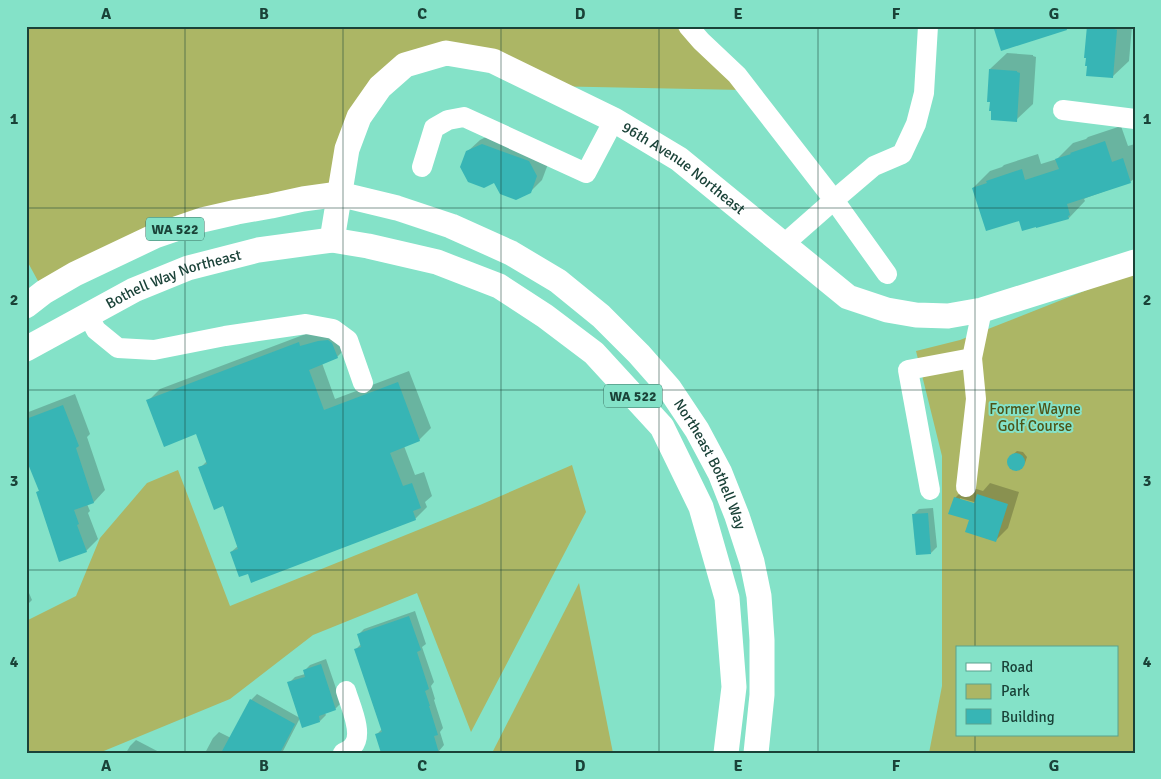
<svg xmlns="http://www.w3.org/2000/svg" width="1161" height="779" font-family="Signika,sans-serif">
<rect width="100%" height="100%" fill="#84e2c8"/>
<g fill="#acb665" fill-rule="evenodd">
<polygon points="26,26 693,26 743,90 544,86 446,53 380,87 339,194 237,212 44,292 26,259"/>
<path d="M 1135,271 L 1135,753 L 929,753 L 942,686 L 942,456 L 916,351 L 960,340 ZM 957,648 L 1117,648 L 1117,735 L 957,735 Z"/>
<polygon points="572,465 586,512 471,732 417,593 313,635 230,699 99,753 26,753 26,621 76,596 100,538 147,483 178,470 230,606 480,505"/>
<polygon points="579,583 613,753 492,753"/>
</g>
<g fill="#0003" fill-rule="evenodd">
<polygon points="1088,26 1132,26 1129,61 1112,77"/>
<polygon points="1007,53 1033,55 1033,56 1036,57 1033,104 1016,120 990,69"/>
<polygon points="1121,126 1128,146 1135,144 1135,178 1130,182 1086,198 1084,199 1085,201 1069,218 1019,219 973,188 990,171 1002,167 1004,165 1038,154 1041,164 1057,159 1073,143 1086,139 1088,137"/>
<polygon points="494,133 548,164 542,180 530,192 494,182 467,152 480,140"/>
<polygon points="331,329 349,345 337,357 322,363 335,399 409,371 431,428 419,440 404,446 415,475 424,472 432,496 425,502 427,507 415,519 231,552 238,546 223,505 200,468 207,461 197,433 148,401 160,389 311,332 312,335"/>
<polygon points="75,394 90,434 87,437 105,490 94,502 87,504 90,511 88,513 98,539 86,551 37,492 40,490 26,455 26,413"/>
<polygon points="1017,451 1023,452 1027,457 1025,463 1017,469 1012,468 1008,464 1009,458"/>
<path d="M 990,483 L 1019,492 L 1008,528 L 996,540 L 970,520 L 955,498 L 967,486 L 983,491 ZM 960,498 L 981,504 L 980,506 L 960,500 Z"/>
<polygon points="933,508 937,547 931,553 913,515 919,509"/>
<polygon points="26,586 32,600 26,606"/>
<polygon points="415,611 426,644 422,647 434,682 431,686 435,699 434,700 443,728 440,732 444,745 439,751 434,753 376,735 382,729 355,650 362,643 358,635 364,629"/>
<polygon points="326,659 341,703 335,709 325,713 326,715 320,721 289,683 295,677 305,674 304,671 310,665"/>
<polygon points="257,694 300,718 283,751 281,753 205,753 213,738 219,732 231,738 251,700"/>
<polygon points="136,740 161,753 126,753 130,746"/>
</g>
<g fill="#37b5b5">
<polygon points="993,26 1066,26 1067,30 1001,51"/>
<polygon points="1087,26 1115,27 1114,29 1117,30 1113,78 1086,76 1087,66 1085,66 1086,58 1084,58"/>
<polygon points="989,69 1017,71 1017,72 1020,73 1017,122 991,120 991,111 989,111 990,102 987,102"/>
<polygon points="1105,141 1112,162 1123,158 1131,183 1067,204 1070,215 1068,216 1069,219 1036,228 1036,227 1022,231 1019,221 986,231 972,188 987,183 986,181 1022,169 1025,180 1059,169 1055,159 1071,154 1070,153"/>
<polygon points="482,144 529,161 537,176 531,193 516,200 500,194 494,183 484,188 468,182 460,167 466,151"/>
<polygon points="328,340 332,343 338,358 309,370 324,410 398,382 420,441 390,453 403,486 412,483 421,508 413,511 416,520 251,583 248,574 239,577 230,552 238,549 223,506 214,510 198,467 207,464 196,434 164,447 146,400 299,342 300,346 318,341"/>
<polygon points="63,405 79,446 76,448 94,503 74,510 79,524 77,525 87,552 59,562 36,492 39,491 26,459 26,419"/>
<circle cx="1016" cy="462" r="9"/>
<polygon points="977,494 1008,504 996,542 965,532 969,520 948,514 954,497 974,503"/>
<polygon points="928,513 931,554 916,555 912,514"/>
<polygon points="409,616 421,650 417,652 429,689 425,691 430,706 429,706 438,735 434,736 439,753 381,753 375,734 382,732 354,649 361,647 357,634"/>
<polygon points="321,664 336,710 319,716 320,722 302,728 287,682 305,677 303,670"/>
<polygon points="250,699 295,724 280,753 221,753"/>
</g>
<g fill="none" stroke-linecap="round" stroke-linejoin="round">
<g stroke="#fff" stroke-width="20">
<polyline points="688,26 701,41 737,75 834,200 887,274"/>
<polyline points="1063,110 1135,119"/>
<polyline points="422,167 434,128 448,120 464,117 586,173 614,120"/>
<polyline points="784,244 834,200 874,166 902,154 916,124 924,93 928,26"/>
<polyline points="88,315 96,330 118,348 154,350 225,336 306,324 333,329 348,340 363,383"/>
<polyline points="966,487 976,399 972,358"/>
<polyline points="930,490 908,370 972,358 982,310"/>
<path d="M 343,753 C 347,751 351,749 353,746 C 364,734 350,705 346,691"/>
</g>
<g stroke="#fff" stroke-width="25">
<path id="s1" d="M 332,240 L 347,149 L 359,117 L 380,87 L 405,65 L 446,53 L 493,61 L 614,120 L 679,159 L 848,297 L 887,310 L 916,315 L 948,316 L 982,310 L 1135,262"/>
<path id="s2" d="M 26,306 L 44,292 L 75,274 L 155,236 L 202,220 L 237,212 L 271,206 L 303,199 L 339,194 L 397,208 L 451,226 L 511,253 L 558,281 L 601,316 L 639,354 L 669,388 L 697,430 L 720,473 L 737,516 L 752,562 L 759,596 L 762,640 L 762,695 L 756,753"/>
<path id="s3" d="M 26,349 L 134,290 L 188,268 L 258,250 L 332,240 L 368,246 L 437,262 L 499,286 L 545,316 L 594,353 L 662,427 L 701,507 L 727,598 L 734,687 L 726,753"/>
</g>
</g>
<path fill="none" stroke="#1a4238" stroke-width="1" stroke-opacity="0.55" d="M 185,26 L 185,753M 343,26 L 343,753M 501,26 L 501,753M 659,26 L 659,753M 818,26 L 818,753M 975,26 L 975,648M 26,208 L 1135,208M 26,390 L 1135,390M 26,570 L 1135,570M 975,735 L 975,753"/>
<g text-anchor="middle" stroke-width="4" stroke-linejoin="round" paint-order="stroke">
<g fill="#84e2c8" stroke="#3a7263" stroke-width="1">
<rect x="146" y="217.5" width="58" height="23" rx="4"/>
<rect x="604" y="384.5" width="58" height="23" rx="4"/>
</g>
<g font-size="14" font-weight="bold" fill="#1a4238">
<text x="175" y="234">WA 522</text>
<text x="633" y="401">WA 522</text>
</g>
<g font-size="15" fill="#1a4238" stroke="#84e2c8">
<text dy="5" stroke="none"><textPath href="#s1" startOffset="506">96th Avenue Northeast</textPath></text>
<text dy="5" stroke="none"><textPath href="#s3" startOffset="164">Bothell Way Northeast</textPath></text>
<text dy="5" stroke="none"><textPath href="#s2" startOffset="815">Northeast Bothell Way</textPath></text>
</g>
<g font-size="15" fill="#4e5417" stroke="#84e2c8">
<text x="1035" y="414">Former Wayne<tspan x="1035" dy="17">Golf Course</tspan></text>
</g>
</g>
<rect width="1161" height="779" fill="none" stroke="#84e2c8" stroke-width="55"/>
<rect x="956" y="646" width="162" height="90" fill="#84e2c8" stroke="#5aa28e"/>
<rect x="966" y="663" width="25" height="8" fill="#ffffff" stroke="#5aa28e"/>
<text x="1001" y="672" font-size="15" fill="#1a4238">Road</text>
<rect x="966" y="684" width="25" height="15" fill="#acb665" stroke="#5aa28e"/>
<text x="1001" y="696" font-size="15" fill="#1a4238">Park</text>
<rect x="966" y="709" width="25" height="15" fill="#37b5b5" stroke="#5aa28e"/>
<text x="1001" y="722" font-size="15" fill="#1a4238">Building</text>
<rect x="28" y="28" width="1106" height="724" fill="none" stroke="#1a4238" stroke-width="2"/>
<g font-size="16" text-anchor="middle" font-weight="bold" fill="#1a4238">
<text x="106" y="19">A</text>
<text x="264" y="19">B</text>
<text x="422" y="19">C</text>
<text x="580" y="19">D</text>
<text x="738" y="19">E</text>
<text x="896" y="19">F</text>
<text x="1054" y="19">G</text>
<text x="14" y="124">1</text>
<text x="1147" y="124">1</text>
<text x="14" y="305">2</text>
<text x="1147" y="305">2</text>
<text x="14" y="486">3</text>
<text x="1147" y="486">3</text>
<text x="14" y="667">4</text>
<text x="1147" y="667">4</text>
<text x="106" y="771">A</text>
<text x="264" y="771">B</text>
<text x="422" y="771">C</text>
<text x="580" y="771">D</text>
<text x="738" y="771">E</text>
<text x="896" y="771">F</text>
<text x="1054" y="771">G</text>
</g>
</svg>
